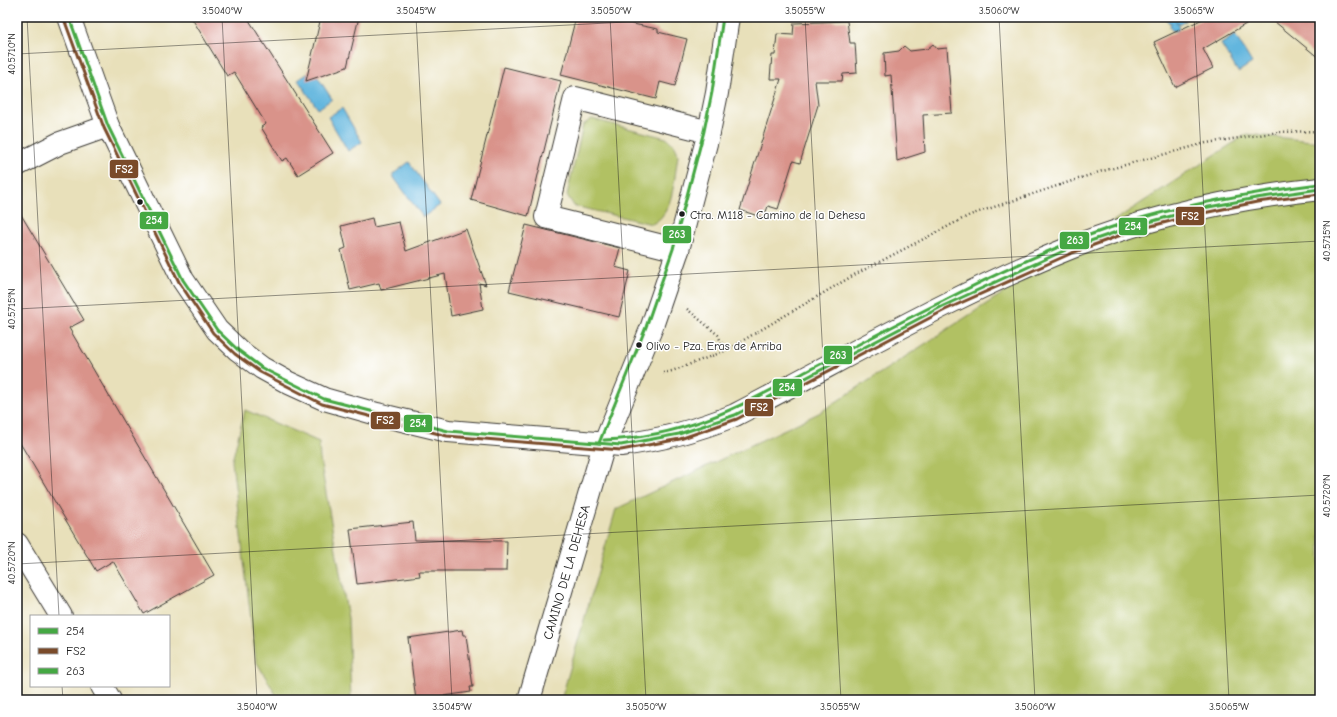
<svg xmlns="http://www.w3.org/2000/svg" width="1337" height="717" font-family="'Comic Neue',sans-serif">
<rect width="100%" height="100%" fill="#fff"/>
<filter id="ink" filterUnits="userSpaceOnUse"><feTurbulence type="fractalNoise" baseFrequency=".025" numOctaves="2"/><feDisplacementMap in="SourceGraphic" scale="8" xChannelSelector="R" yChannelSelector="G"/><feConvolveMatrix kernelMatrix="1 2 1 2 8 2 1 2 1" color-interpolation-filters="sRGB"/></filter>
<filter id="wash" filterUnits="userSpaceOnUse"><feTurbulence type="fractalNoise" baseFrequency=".012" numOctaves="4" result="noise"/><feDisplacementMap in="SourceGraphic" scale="16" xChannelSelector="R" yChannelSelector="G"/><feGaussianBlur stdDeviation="0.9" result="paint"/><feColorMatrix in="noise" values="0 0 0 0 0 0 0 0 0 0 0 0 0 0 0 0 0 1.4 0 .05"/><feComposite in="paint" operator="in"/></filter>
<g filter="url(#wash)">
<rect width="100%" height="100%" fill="#e8e0ba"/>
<g fill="#b1c163" stroke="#666e40">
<path d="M 592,119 L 666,138 C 673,143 677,147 678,156 C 674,178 674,214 652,224 L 574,206 L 567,195 L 583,125 Z"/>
<polygon points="1247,134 1320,142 1320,700 561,700 616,509 819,413"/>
<polygon points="245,410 319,442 320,459 348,618 351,700 279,700 256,661 232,461"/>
</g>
<g fill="#62b6de" stroke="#3f697d">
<polygon points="1166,17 1183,17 1185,21 1180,24 1175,21 1179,23 1178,30 1173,31 1170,28 1171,22 1169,23"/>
<polygon points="1235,35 1252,63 1238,72 1221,44"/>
<polygon points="313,70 332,99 318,109 298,80"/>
<polygon points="342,108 362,142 348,151 328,117"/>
<polygon points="409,162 440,205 423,217 392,175"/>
</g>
<g id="blocks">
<g fill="#d9938a">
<polygon points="191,17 247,17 333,153 298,175 287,158 282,161 261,127 266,124 234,72 227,76"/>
<polygon points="321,17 359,17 347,67 306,81"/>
<polygon points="576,17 598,17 658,29 658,32 687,39 675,86 660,82 656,99 561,75"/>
<polygon points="1207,17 1258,17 1203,49 1213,68 1175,87 1154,42"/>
<polygon points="1269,17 1320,17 1320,59"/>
<polygon points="847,21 850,43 855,43 857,73 843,74 842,81 815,81 818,105 800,163 793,161 778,209 768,206 764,218 740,210 781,79 770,79 772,55 775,55 777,34 793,35 794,23"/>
<polygon points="933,44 937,49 947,48 952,113 923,115 925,152 897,161 891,75 885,76 884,53 899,51 904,46 910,51 927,49"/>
<polygon points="504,67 561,81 528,216 471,200"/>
<polygon points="17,208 84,320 69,328 214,575 144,614 113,561 96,571 17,438"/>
<polygon points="372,218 374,227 399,222 406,251 466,229 486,285 479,283 483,309 451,316 445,274 381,290 379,283 350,290 341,250 346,248 341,226"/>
<polygon points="526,225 620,248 615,267 630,271 619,317 509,291"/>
<polygon points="413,522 415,540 507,541 506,571 419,571 420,576 357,584 350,529"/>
<polygon points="462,630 463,635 466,635 473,687 470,687 471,692 416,700 408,638"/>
</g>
</g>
</g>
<g filter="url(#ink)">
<use href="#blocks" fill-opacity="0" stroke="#3b3934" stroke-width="1"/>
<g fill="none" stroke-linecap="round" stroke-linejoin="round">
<defs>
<g id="minor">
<path d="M 69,17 L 108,126 L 183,280 L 217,330 L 238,350 L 262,368 L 289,383 L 324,399 L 377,414 L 448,431 L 621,445 C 661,440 698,430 735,415 C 846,358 955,294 1070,248 C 1150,216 1235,198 1320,189"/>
<polyline points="17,165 60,143 108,126"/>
<polyline points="678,250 546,217 575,98 709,132"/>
<polyline points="17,544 61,616"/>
<polyline points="102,686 110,700"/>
<polyline points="529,700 604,445 651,329 678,250 709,132 717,93 728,17"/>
</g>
</defs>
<use href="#minor" stroke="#3b3934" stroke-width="24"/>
<g stroke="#3b3934" stroke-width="2.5" stroke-dasharray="1 3" stroke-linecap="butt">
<polyline points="687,309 718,335 725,351"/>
<polyline points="663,373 672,371 725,351 854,275 970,215 1099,172 1206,143 1279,132 1320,131"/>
</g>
<use href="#minor" stroke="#fff" stroke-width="22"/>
<defs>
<polyline id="bus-1" points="69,17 108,126 183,280 217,330 238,350 262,368 324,399 448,431 621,445 679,434 735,415 943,306 1070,248 1131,227 1193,210 1256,198 1320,189"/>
<polyline id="bus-2" points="64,19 104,128 179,282 213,333 235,354 260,372 322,404 447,436 621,450 680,439 737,419 945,310 1072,253 1132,231 1194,215 1257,202 1320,194"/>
<g id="bus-3">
<path d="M 604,440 C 686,437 739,407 809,370 C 854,347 898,323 943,301 C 1003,270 1065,241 1131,221 C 1192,203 1255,192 1319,184"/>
<polyline points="599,443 646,327 673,249 704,131 712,92 723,17"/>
</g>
</defs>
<use href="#bus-1" stroke="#fff" stroke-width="6"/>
<use href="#bus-2" stroke="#fff" stroke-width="6"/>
<use href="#bus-3" stroke="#fff" stroke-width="6"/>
<use href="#bus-1" stroke="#45a843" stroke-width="3"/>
<use href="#bus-2" stroke="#7a4b2a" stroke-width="3"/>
<use href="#bus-3" stroke="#45a843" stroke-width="3"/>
</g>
</g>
<path fill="none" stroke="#1c1c1c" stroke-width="1" stroke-opacity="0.45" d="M 27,17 L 59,616M 222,17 L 257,700M 416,17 L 452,700M 610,17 L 646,700M 805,17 L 841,700M 999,17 L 1035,700M 1194,17 L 1229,700M 17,54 L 721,17M 17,309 L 1320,241M 17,564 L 1320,495M 62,686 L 63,700"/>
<g fill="#1c1c1c" stroke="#fff" stroke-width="1.5">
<circle cx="140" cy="202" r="3.5"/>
<circle cx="682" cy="214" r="3.5"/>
<circle cx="639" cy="345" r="3.5"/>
</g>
<g text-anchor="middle" stroke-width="3" stroke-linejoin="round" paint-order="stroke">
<g font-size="12" fill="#1c1c1c" stroke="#fff" text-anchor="start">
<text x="690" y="219">Ctra. M118 - Camino de la Dehesa</text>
<text x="646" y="350">Olivo - Pza. Eras de Arriba</text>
</g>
<g font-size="13" fill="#1c1c1c" stroke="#fff">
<text transform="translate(566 572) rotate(-74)" y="5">CAMINO DE LA DEHESA</text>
</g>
</g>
<g stroke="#fff" stroke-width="1.5">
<rect x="109" y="159" width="30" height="20" rx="4" fill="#7a4b2a"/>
<rect x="1175" y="206" width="30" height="20" rx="4" fill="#7a4b2a"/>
<rect x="139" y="211" width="30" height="19" rx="4" fill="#45a843"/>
<rect x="1118" y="217" width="30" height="19" rx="4" fill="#45a843"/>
<rect x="662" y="225" width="30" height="19" rx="4" fill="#45a843"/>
<rect x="1059" y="231" width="31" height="19" rx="4" fill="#45a843"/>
<rect x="823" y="345" width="30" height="20" rx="4" fill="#45a843"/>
<rect x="772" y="378" width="31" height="19" rx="4" fill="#45a843"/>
<rect x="744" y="398" width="30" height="19" rx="4" fill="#7a4b2a"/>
<rect x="370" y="411" width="31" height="19" rx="4" fill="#7a4b2a"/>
<rect x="403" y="414" width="30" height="19" rx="4" fill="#45a843"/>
</g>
<g font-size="11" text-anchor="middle" font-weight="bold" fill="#fff">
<text x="124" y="173">FS2</text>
<text x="1190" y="220">FS2</text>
<text x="154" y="224">254</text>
<text x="1133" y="230">254</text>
<text x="677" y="238">263</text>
<text x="1075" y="244">263</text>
<text x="838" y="359">263</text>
<text x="787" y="391">254</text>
<text x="759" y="411">FS2</text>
<text x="385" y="424">FS2</text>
<text x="418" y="427">254</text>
</g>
<rect width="1337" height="717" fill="none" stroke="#fff" stroke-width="44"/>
<rect x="30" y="615" width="140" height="72" fill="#ffffff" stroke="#a4a4a4"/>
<rect x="38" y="628" width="20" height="6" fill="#45a843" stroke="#a4a4a4"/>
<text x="66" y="635" font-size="12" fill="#1c1c1c">254</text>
<rect x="38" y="648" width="20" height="6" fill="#7a4b2a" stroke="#a4a4a4"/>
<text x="66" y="655" font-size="12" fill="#1c1c1c">FS2</text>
<rect x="38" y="668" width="20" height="6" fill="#45a843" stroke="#a4a4a4"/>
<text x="66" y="675" font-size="12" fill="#1c1c1c">263</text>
<rect x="22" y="22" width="1293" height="673" fill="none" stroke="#1c1c1c" stroke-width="1.5"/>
<g font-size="10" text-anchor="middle" fill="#1c1c1c">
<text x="222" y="14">3.5040°W</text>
<text x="416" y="14">3.5045°W</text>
<text x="611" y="14">3.5050°W</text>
<text x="805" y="14">3.5055°W</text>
<text x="999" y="14">3.5060°W</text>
<text x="1194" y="14">3.5065°W</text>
<text transform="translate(11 54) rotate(-90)" y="4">40.5710°N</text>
<text transform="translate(1326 241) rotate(-90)" y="4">40.5715°N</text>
<text transform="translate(11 309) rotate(-90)" y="4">40.5715°N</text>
<text transform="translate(1326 496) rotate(-90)" y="4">40.5720°N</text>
<text transform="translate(11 563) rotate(-90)" y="4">40.5720°N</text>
<text x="257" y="710">3.5040°W</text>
<text x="452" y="710">3.5045°W</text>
<text x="646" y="710">3.5050°W</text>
<text x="840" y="710">3.5055°W</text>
<text x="1035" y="710">3.5060°W</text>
<text x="1229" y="710">3.5065°W</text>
</g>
</svg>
